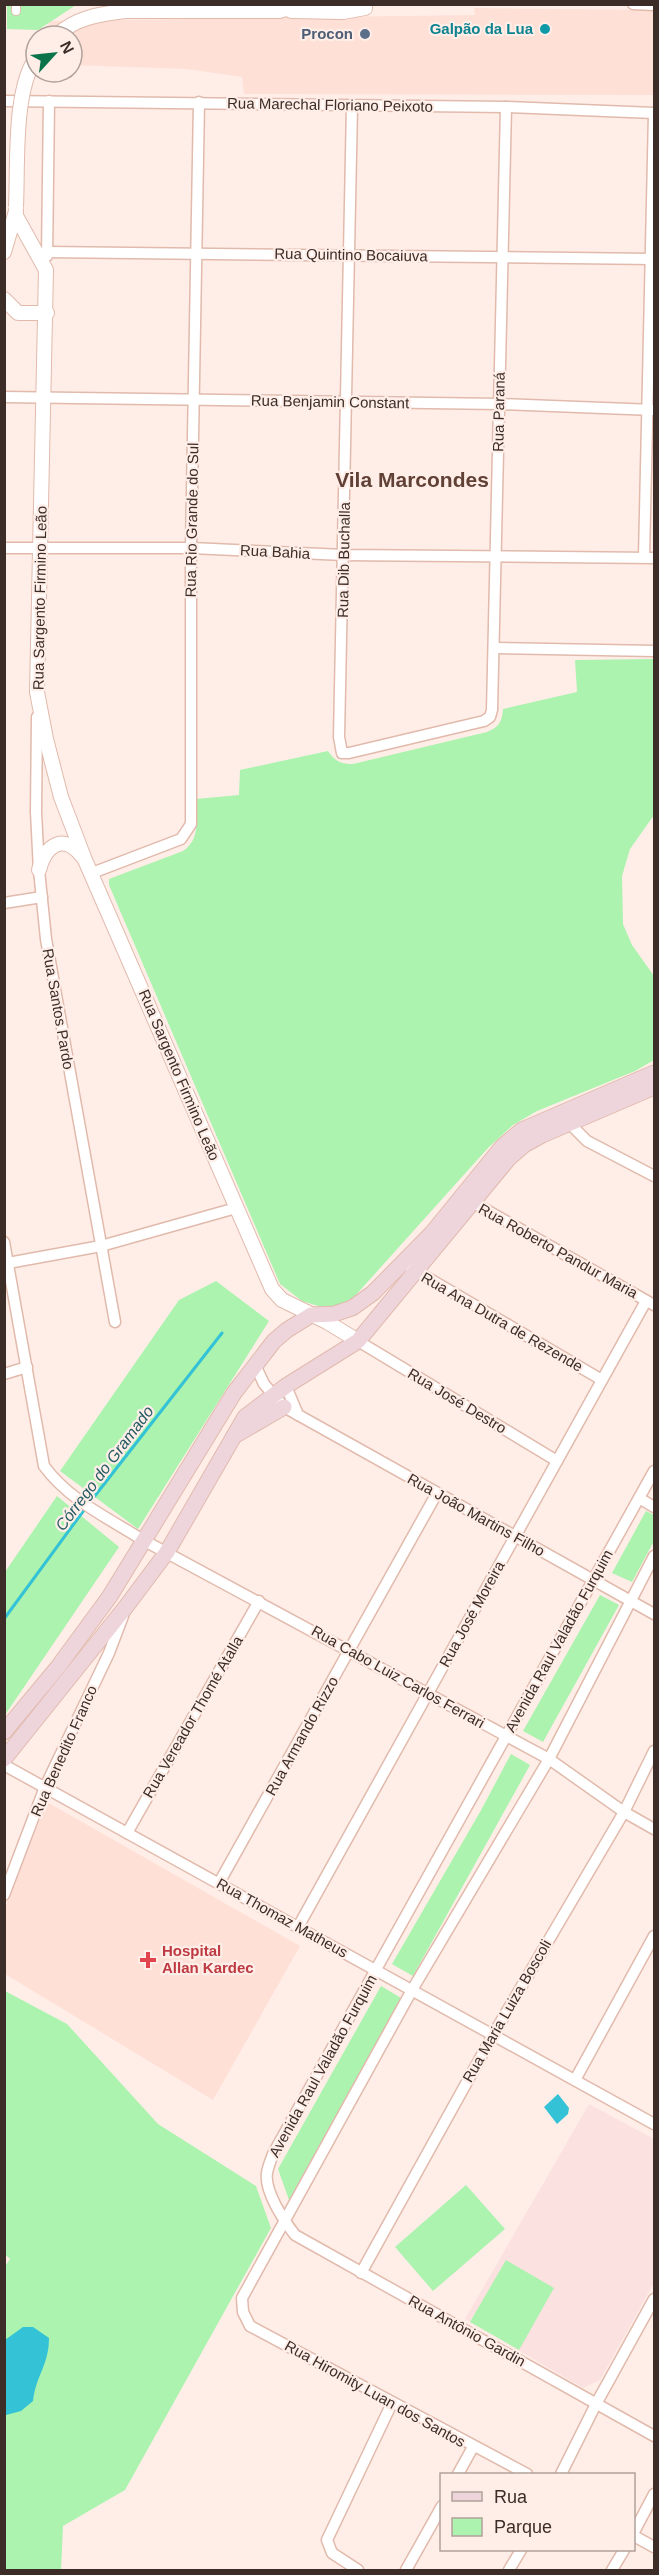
<svg xmlns="http://www.w3.org/2000/svg" width="659" height="2575" font-family="Arial,sans-serif">
<rect width="100%" height="100%" fill="#ffeee8"/>
<g fill="#fee0d6">
<polygon points="474,8 654,10 654,95 244,94 242,77 187,69 72,65 72,36 48,36 49,21 475,15"/>
<polygon points="47,1802 300,1946 213,2100 5,1974 5,1908"/>
</g>
<polygon fill="#fce1e1" points="589,2104 654,2139 654,2283 600,2380 583,2388 465,2319"/>
<g fill="#abf3ae">
<polygon points="7,5 76,5 38,30 7,29"/>
<path d="M 654,659 L 654,815 L 630,849 L 622,876 L 623,924 L 632,945 L 654,976 L 654,1060 L 635,1071 L 537,1111 L 513,1125 L 488,1148 L 354,1297 L 331,1310 L 302,1301 L 280,1284 L 109,885 L 109,879 L 183,851 C 201,839 196,819 196,799 L 239,795 L 240,770 L 328,751 C 335,761 340,764 353,764 L 487,732 C 499,727 502,722 503,709 L 577,692 L 575,660 Z"/>
<polygon points="216,1281 269,1321 138,1529 60,1471 179,1300"/>
<polygon points="57,1496 119,1547 5,1715 5,1572"/>
<polygon points="646,1511 654,1515 654,1541 632,1582 612,1573"/>
<polygon points="600,1595 619,1605 543,1742 523,1731"/>
<polygon points="511,1754 530,1765 413,1976 392,1964 480,1812"/>
<polygon points="381,1986 401,1998 289,2200 278,2169"/>
<polygon points="5,1991 67,2024 158,2124 256,2186 271,2228 125,2490 63,2526 61,2570 5,2570 4,2268 10,2259 4,2253"/>
<polygon points="466,2185 505,2229 433,2291 395,2247"/>
<polygon points="506,2260 554,2288 519,2350 470,2322"/>
</g>
<g fill="#33c2d6">
<polygon points="558,2094 569,2108 568,2114 557,2124 544,2107"/>
<path d="M 23,2327 L 33,2327 L 49,2338 C 49,2365 36,2375 33,2401 L 21,2411 L 6,2415 L 4,2414 L 5,2340 Z"/>
</g>
<g fill="none" stroke-linecap="round" stroke-linejoin="round">
<polyline stroke="#33c2d6" stroke-width="3" points="4,1619 87,1506 222,1333"/>
<defs>
<polyline id="pedestrian" points="16,4 16,11"/>
<g id="minor">
<polyline points="633,4 654,5"/>
<polyline points="4,101 506,107 654,113"/>
<polyline points="352,106 339,737 342,753 349,753 484,721 490,717 492,710 506,107"/>
<polyline points="47,252 654,259"/>
<polyline points="47,256 49,101"/>
<polyline points="4,397 500,404 654,410"/>
<polyline points="4,548 191,548 344,555 654,558"/>
<polyline points="644,557 654,113"/>
<polyline points="494,648 654,651"/>
<polyline points="37,717 36,812 39,870 46,939 115,1322"/>
<polyline points="92,873 181,839 191,824 191,548 199,102"/>
<polyline points="4,903 42,897"/>
<polyline points="570,1124 587,1141 654,1176"/>
<polyline points="467,1199 654,1305"/>
<path d="M 4,1242 L 44,1466 C 69,1500 108,1518 143,1540 L 549,1759 L 624,1812 L 654,1829"/>
<polyline points="8,1263 101,1246 236,1208"/>
<polyline points="411,1268 602,1380"/>
<polyline points="358,1341 557,1461"/>
<polyline points="256,1367 264,1384 284,1407 654,1614"/>
<polyline points="4,1374 27,1367"/>
<polyline points="286,1386 298,1415"/>
<path d="M 654,1471 L 273,2154 C 271,2160 268,2166 267,2173 C 264,2191 284,2221 295,2235 L 654,2436"/>
<polyline points="639,1498 654,1507"/>
<polyline points="4,1765 654,2124"/>
<polyline points="127,1833 259,1601"/>
<polyline points="219,1883 437,1493"/>
<polyline points="4,1895 45,1787 109,1653 123,1616"/>
<polyline points="298,1927 646,1301"/>
<polyline points="575,2080 654,1936"/>
<polyline points="361,2273 493,2035 624,1812 654,1751"/>
<polyline points="458,2474 473,2447"/>
<polyline points="527,2474 250,2326 243,2312 242,2298 412,1990 549,1759 654,1556"/>
<polyline points="561,2474 596,2404 654,2299"/>
<polyline points="634,2532 654,2494"/>
<polyline points="634,2536 654,2547"/>
<polyline points="358,2570 332,2553 327,2540 392,2403"/>
<polyline points="406,2570 442,2506"/>
<polyline points="509,2570 521,2550"/>
<polyline points="612,2570 624,2550"/>
</g>
<g id="tertiary">
<polyline points="291,11 343,12 365,8 365,4"/>
<path d="M 56,36 C 75,18 99,14 125,11 L 279,11 L 303,4"/>
<polyline points="16,216 46,270 37,692 46,739 61,797 85,860 272,1289 282,1300 327,1322 358,1341"/>
<polyline points="4,252 16,211"/>
<polyline points="4,299 18,313 47,313"/>
<path d="M 39,870 C 45,846 63,832 82,856"/>
</g>
<g id="secondary">
<polyline points="234,1436 284,1407"/>
<polyline points="4,1732 58,1667 110,1596 234,1393 274,1341 287,1330 311,1315 334,1314 352,1308 373,1293 432,1233 502,1147 522,1130 654,1073"/>
<polyline points="4,1759 125,1608 167,1552 245,1417 286,1386 358,1341 509,1158 524,1145 542,1135 654,1087"/>
</g>
</defs>
<use href="#pedestrian" stroke="#e1baac" stroke-width="10"/>
<use href="#minor" stroke="#e1baac" stroke-width="13"/>
<use href="#tertiary" stroke="#e1baac" stroke-width="16"/>
<use href="#secondary" stroke="#e1baac" stroke-width="17"/>
<use href="#pedestrian" stroke="#fff" stroke-width="8"/>
<use href="#minor" stroke="#fff" stroke-width="10"/>
<use href="#tertiary" stroke="#fff" stroke-width="14"/>
<use href="#secondary" stroke="#eed5dc" stroke-width="15"/>
<defs>
<path id="tertiary-bridge" d="M 16,207 C 18,167 13,91 36,58"/>
</defs>
<use href="#tertiary-bridge" stroke="#e1baac" stroke-width="16" stroke-linecap="butt"/>
<use href="#tertiary-bridge" stroke="#fff" stroke-width="14"/>
</g>
<circle fill="#0f9aa8" stroke="#ffeee8" stroke-width="2" cx="545" cy="29" r="6"/>
<circle fill="#5c6f8a" stroke="#ffeee8" stroke-width="2" cx="365" cy="34" r="6"/>
<path fill="#e0444e" stroke="#ffeee8" stroke-width="2" d="M145 1951h6v6h6v6h-6v6h-6v-6h-6v-6h6z"/>
<g text-anchor="middle" stroke-width="4.5" stroke-linejoin="round" paint-order="stroke">
<g font-size="15" font-weight="bold" fill="#0d838f" stroke="#ffeee8" text-anchor="end">
<text x="533" y="34">Galpão da Lua</text>
</g>
<g font-size="15" font-weight="bold" fill="#4e5e75" stroke="#ffeee8" text-anchor="end">
<text x="353" y="39">Procon</text>
</g>
<g font-size="15" fill="#3c2d28" stroke="#ffeee8">
<text transform="translate(330 105) rotate(1)" y="5">Rua Marechal Floriano Peixoto</text>
<text transform="translate(351 255) rotate(1)" y="5">Rua Quintino Bocaiuva</text>
<text transform="translate(330 402) rotate(1)" y="5">Rua Benjamin Constant</text>
<text transform="translate(499 412) rotate(-89)" y="5">Rua Paraná</text>
<text transform="translate(192 520) rotate(-89)" y="5">Rua Rio Grande do Sul</text>
<text transform="translate(275 552) rotate(3)" y="5">Rua Bahia</text>
<text transform="translate(344 560) rotate(-89)" y="5">Rua Dib Buchalla</text>
<text transform="translate(40 598) rotate(-89)" y="5">Rua Sargento Firmino Leão</text>
<text transform="translate(58 1009) rotate(80)" y="5">Rua Santos Pardo</text>
<text transform="translate(179 1075) rotate(67)" y="5">Rua Sargento Firmino Leão</text>
<text transform="translate(558 1251) rotate(29)" y="5">Rua Roberto Pandur Maria</text>
<text transform="translate(502 1322) rotate(30)" y="5">Rua Ana Dutra de Rezende</text>
<text transform="translate(457 1401) rotate(31)" y="5">Rua José Destro</text>
<text transform="translate(476 1515) rotate(29)" y="5">Rua João Martins Filho</text>
<text transform="translate(472 1614) rotate(-61)" y="5">Rua José Moreira</text>
<text transform="translate(559 1641) rotate(-61)" y="5">Avenida Raul Valadão Furquim</text>
<text transform="translate(398 1677) rotate(29)" y="5">Rua Cabo Luiz Carlos Ferrari</text>
<text transform="translate(193 1717) rotate(-60)" y="5">Rua Vereador Thomé Atalla</text>
<text transform="translate(302 1736) rotate(-61)" y="5">Rua Armando Rizzo</text>
<text transform="translate(64 1751) rotate(-66)" y="5">Rua Benedito Franco</text>
<text transform="translate(282 1918) rotate(29)" y="5">Rua Thomaz Matheus</text>
<text transform="translate(507 2011) rotate(-60)" y="5">Rua Maria Luiza Boscoli</text>
<text transform="translate(323 2066) rotate(-61)" y="5">Avenida Raul Valadão Furquim</text>
<text transform="translate(467 2331) rotate(29)" y="5">Rua Antônio Gardin</text>
<text transform="translate(375 2394) rotate(29)" y="5">Rua Hiromity Luan dos Santos</text>
</g>
<g font-size="15" font-weight="bold" fill="#be3a42" stroke="#ffeee8" text-anchor="start">
<text x="162" y="1956">Hospital<tspan x="162" dy="17">Allan Kardec</tspan></text>
</g>
<g font-size="16" font-style="italic" fill="#255c65" stroke="#ffeee8">
<text transform="translate(104 1468) rotate(-53)" y="6">Córrego do Gramado</text>
</g>
<g font-size="21" font-weight="bold" fill="#614135" stroke="#ffeee8">
<text x="412" y="487">Vila Marcondes</text>
</g>
</g>
<rect width="659" height="2575" fill="none" stroke="#3c2d28" stroke-width="12"/>
<rect x="440" y="2473" width="195" height="78" fill="#ffeee8" stroke="#b1a19b" stroke-width="1.5"/>
<rect x="452" y="2492" width="30" height="9" fill="#eed5dc" stroke="#b1a19b" stroke-width="1.5"/>
<text x="494" y="2503" font-size="18" fill="#3c2d28">Rua</text>
<rect x="452" y="2518" width="30" height="18" fill="#abf3ae" stroke="#b1a19b" stroke-width="1.5"/>
<text x="494" y="2533" font-size="18" fill="#3c2d28">Parque</text>
<g transform="translate(54 54) rotate(63)"><circle r="28" fill="#ffeee8" stroke="#b1a19b" stroke-width="1.5"/>
<path d="M0-4.5L10 22L0 15L-10 22Z" fill="#0a734a"/>
<text y="-9" font-size="16" font-weight="bold" text-anchor="middle" fill="#3c2d28">N</text>
</g>
</svg>
